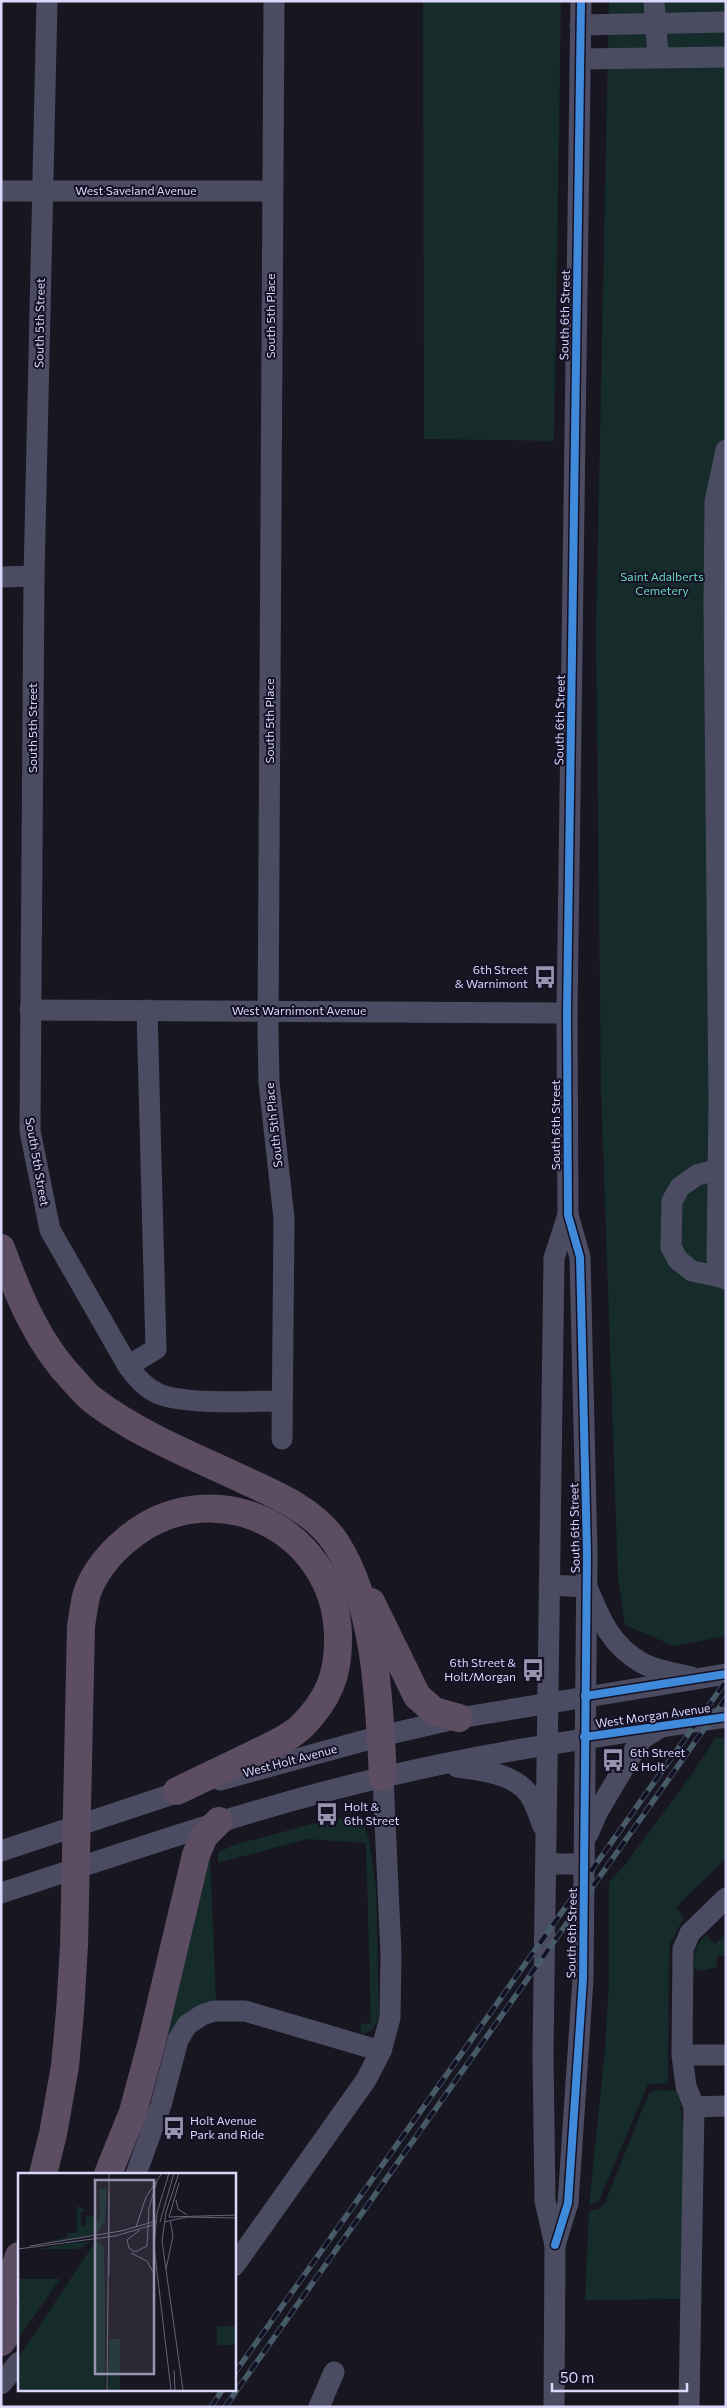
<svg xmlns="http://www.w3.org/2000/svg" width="727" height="2408" font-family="Commissioner,sans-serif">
<rect width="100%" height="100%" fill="#181621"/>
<g fill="#152c2b">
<polygon points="423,1 561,1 554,441 424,439"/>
<polygon points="609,1 726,1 726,1636 674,1646 625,1625 618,1578 601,1089 596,633"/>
<polygon points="716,1737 726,1739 726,1858 676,1907 684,1917 670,1944 669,1960 668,2083 648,2084 599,2201 589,2205 605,2049 609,1982 609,1882 625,1865 694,1771"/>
<polygon points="354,1817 365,1828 369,1839 376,1888 379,2018 372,2030 362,2034 360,2024 371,2023 366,1843 307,1839 218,1863 218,1853 231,1846 329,1819 337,1818 351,1822"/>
<polygon points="210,1852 216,2003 167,2048 160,2047"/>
<path d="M 726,1933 L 726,1956 L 717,1956 L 717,1967 L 701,1971 L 695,1969 C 691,1958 697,1942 706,1935 L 715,1944 Z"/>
<polygon points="655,2090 679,2091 684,2133 682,2299 585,2300 589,2211 599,2209 605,2203 649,2093"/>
</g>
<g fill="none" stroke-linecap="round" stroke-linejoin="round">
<g stroke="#4b4c61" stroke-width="21">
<path d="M 47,1 L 34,576 L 30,1131 L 50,1230 L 128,1366 C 137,1378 145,1388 159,1394 C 188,1405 249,1401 282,1401"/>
<polyline points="274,1 268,1032 269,1082 284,1219 282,1439"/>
<polyline points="654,1 658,56"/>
<polyline points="580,25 726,22"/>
<polyline points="580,59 726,57"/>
<polyline points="1,191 272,191"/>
<polyline points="726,450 715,502 714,601 719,1103 717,1260 726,1279"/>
<polyline points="1,577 34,576"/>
<polyline points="30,1010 567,1013"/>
<polyline points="719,1169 697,1175 680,1187 672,1201 671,1247 678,1260 692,1271 725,1278"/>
<polyline points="128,1366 156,1349 147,1010"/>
<path d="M 549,1585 L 587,1587 C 600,1618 610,1645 642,1663 C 656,1671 676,1673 691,1677"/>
<path d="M 457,1767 C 484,1771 519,1773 533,1801 C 537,1809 540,1818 543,1826"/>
<polyline points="220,1780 381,1736 459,1718 726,1674"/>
<polyline points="588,1834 598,1811 635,1749 642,1739 659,1728"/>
<polyline points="1,1851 191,1788"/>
<polyline points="547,1864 584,1864"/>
<path d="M 1,1893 C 128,1852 254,1807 384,1777 C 497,1750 611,1735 726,1717"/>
<polyline points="682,2055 726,2055"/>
<polyline points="694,2107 726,2106"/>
<polyline points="136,2174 161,2105 178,2040 187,2025 202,2015 214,2011 245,2011 381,2051"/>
<polyline points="555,2245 568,2203 583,1979 587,1554 580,1257 568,1215 567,1013 581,1"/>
<polyline points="234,2266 366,2080 381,2051 390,2018 391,1954 383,1777"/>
<polyline points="1,2384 19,2362"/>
<polyline points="319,2407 334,2372"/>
<polyline points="554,2407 555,2245 545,2201 543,2053 554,1258 568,1215"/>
<polyline points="689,2407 694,2107 686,2086 682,2055 683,1949 690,1933 726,1898"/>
</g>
<g stroke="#5d4d62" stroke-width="28">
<path d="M 1,1248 C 19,1297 38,1344 75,1382 C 81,1389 87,1396 94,1401 C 139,1435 193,1456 244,1480 C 277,1495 315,1511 336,1543 C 377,1607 379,1703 383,1777"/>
<polyline points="371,1602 417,1696 434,1711 459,1718"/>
<path d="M 43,2174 L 53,2134 L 65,2066 L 70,2012 L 74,1945 L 81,1626 C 83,1615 84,1603 87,1593 C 94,1573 109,1554 125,1541 C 208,1468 336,1526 338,1636 C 339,1675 328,1700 301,1727 C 288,1739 268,1747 252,1755 C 227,1767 202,1779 177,1791"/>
<polyline points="108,2174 133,2112 151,2045 196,1855 204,1836 219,1821"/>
<polyline points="1,2305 19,2256"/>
<polyline points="1,2342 19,2318"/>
</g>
<defs>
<g id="rail">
<polyline points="234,2374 726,1681"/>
<polyline points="211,2407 223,2389"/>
<polyline points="225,2407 726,1698"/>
</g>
</defs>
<use href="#rail" stroke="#465a68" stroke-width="5.5"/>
<use href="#rail" stroke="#141126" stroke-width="4" stroke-dasharray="11" stroke-linecap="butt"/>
<defs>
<g id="cycleway">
<polyline points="585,1696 726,1674"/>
<polyline points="584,1737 726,1717"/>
<polyline points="555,2245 568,2203 583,1979 587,1554 580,1257 568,1215 567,1013 581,1"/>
</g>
</defs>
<use href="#cycleway" stroke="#141126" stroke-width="11"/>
<use href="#cycleway" stroke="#408adc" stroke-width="8"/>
</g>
<defs>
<symbol id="bus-bare" viewBox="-9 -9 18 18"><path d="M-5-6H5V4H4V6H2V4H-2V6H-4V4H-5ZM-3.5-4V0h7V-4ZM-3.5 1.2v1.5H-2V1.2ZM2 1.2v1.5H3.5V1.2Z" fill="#9794af" stroke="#141126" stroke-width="2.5" paint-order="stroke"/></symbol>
</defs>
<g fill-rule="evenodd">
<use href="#bus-bare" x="529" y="961" width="32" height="32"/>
<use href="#bus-bare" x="517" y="1654" width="32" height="32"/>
<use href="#bus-bare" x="597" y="1744" width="32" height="32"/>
<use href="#bus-bare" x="311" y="1798" width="32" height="32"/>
<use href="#bus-bare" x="158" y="2112" width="32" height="32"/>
</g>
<g text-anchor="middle" stroke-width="4" stroke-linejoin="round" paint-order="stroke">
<g font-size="12" fill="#dbd8fc" stroke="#141126">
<text x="136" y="195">West Saveland Avenue</text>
<text transform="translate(565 315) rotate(-89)" y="4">South 6th Street</text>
<text transform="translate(271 316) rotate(-90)" y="4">South 5th Place</text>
<text transform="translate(40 323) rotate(-89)" y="4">South 5th Street</text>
<text transform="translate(560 720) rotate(-89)" y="4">South 6th Street</text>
<text transform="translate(270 721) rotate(-90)" y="4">South 5th Place</text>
<text transform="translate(33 728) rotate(-90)" y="4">South 5th Street</text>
<text x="299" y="1015">West Warnimont Avenue</text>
<text transform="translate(274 1125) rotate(-96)" y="4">South 5th Place</text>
<text transform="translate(556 1125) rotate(-90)" y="4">South 6th Street</text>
<text transform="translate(37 1162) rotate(80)" y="4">South 5th Street</text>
<text transform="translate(575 1528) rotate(-91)" y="4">South 6th Street</text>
<text transform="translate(653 1716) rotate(-8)" y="4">West Morgan Avenue</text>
<text transform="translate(290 1761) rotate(-15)" y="4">West Holt Avenue</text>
<text transform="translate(572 1933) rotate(-89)" y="4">South 6th Street</text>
</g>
<g font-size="12" fill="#69d8b7" stroke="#141126">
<text x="662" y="581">Saint Adalberts<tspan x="662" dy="14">Cemetery</tspan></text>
</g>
<g font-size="12" fill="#dbd8fc" stroke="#141126" text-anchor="start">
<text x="528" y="974" text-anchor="end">6th Street<tspan x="528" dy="14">&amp; Warnimont</tspan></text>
<text x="516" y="1667" text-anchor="end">6th Street &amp;<tspan x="516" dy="14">Holt/Morgan</tspan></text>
<text x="630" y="1757">6th Street<tspan x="630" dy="14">&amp; Holt</tspan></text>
<text x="344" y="1811">Holt &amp;<tspan x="344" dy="14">6th Street</tspan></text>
<text x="190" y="2125">Holt Avenue<tspan x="190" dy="14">Park and Ride</tspan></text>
</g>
</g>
<g transform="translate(18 2173)">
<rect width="218" height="218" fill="#181621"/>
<path d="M 81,16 L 89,16 L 88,23 L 87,49 L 78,62 L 25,70 L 49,64 L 49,60 L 59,60 L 59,33 L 68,37 L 63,40 L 63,53 L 67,53 L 68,44 L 80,42 L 75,48 L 78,51 L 82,43 ZM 82,68 L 86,74 L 87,113 L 87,217 L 0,217 L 0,185 L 77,69 ZM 73,69 L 60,76 L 21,76 L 51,70 ZM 0,106 L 42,106 L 0,166 ZM 199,153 L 217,153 L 217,172 L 199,172 ZM 91,166 L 102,166 L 102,217 L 90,217 Z" fill="#152c2b"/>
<path fill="none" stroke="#666479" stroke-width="1" d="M 151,0 L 139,40 L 136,73 L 153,217M 161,0 L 148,39 L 144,68 L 165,217M 158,27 L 160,36 L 169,42M 151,44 L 218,42M 151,44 L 161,10M 152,47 L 155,63M 142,49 L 156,0M 146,49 L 169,44 L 218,45M 118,54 L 128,24 L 144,0M 122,57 L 109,67 L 111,75 L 117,79 L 129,73 L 131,35 L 139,8M 12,73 L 103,58 L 138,48M 0,76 L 97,63 L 138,51M 113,80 L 129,88 L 136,101M 148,96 L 155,63M 91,102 L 91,0M 156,197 L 157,217M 89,217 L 91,20"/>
<path fill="#9794af" fill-opacity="0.15" stroke="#9794af" stroke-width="2.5" d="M 77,7 L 136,7 L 136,201 L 77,201 Z"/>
<rect width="218" height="218" fill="none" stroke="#dbd8fc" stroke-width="2.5"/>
</g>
<rect width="727" height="2408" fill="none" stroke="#dbd8fc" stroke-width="5"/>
<path d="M552 2383v8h135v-8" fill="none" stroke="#dbd8fc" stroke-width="2.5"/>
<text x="560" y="2383" font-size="15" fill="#dbd8fc" stroke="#141126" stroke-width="4" paint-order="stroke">50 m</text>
</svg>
